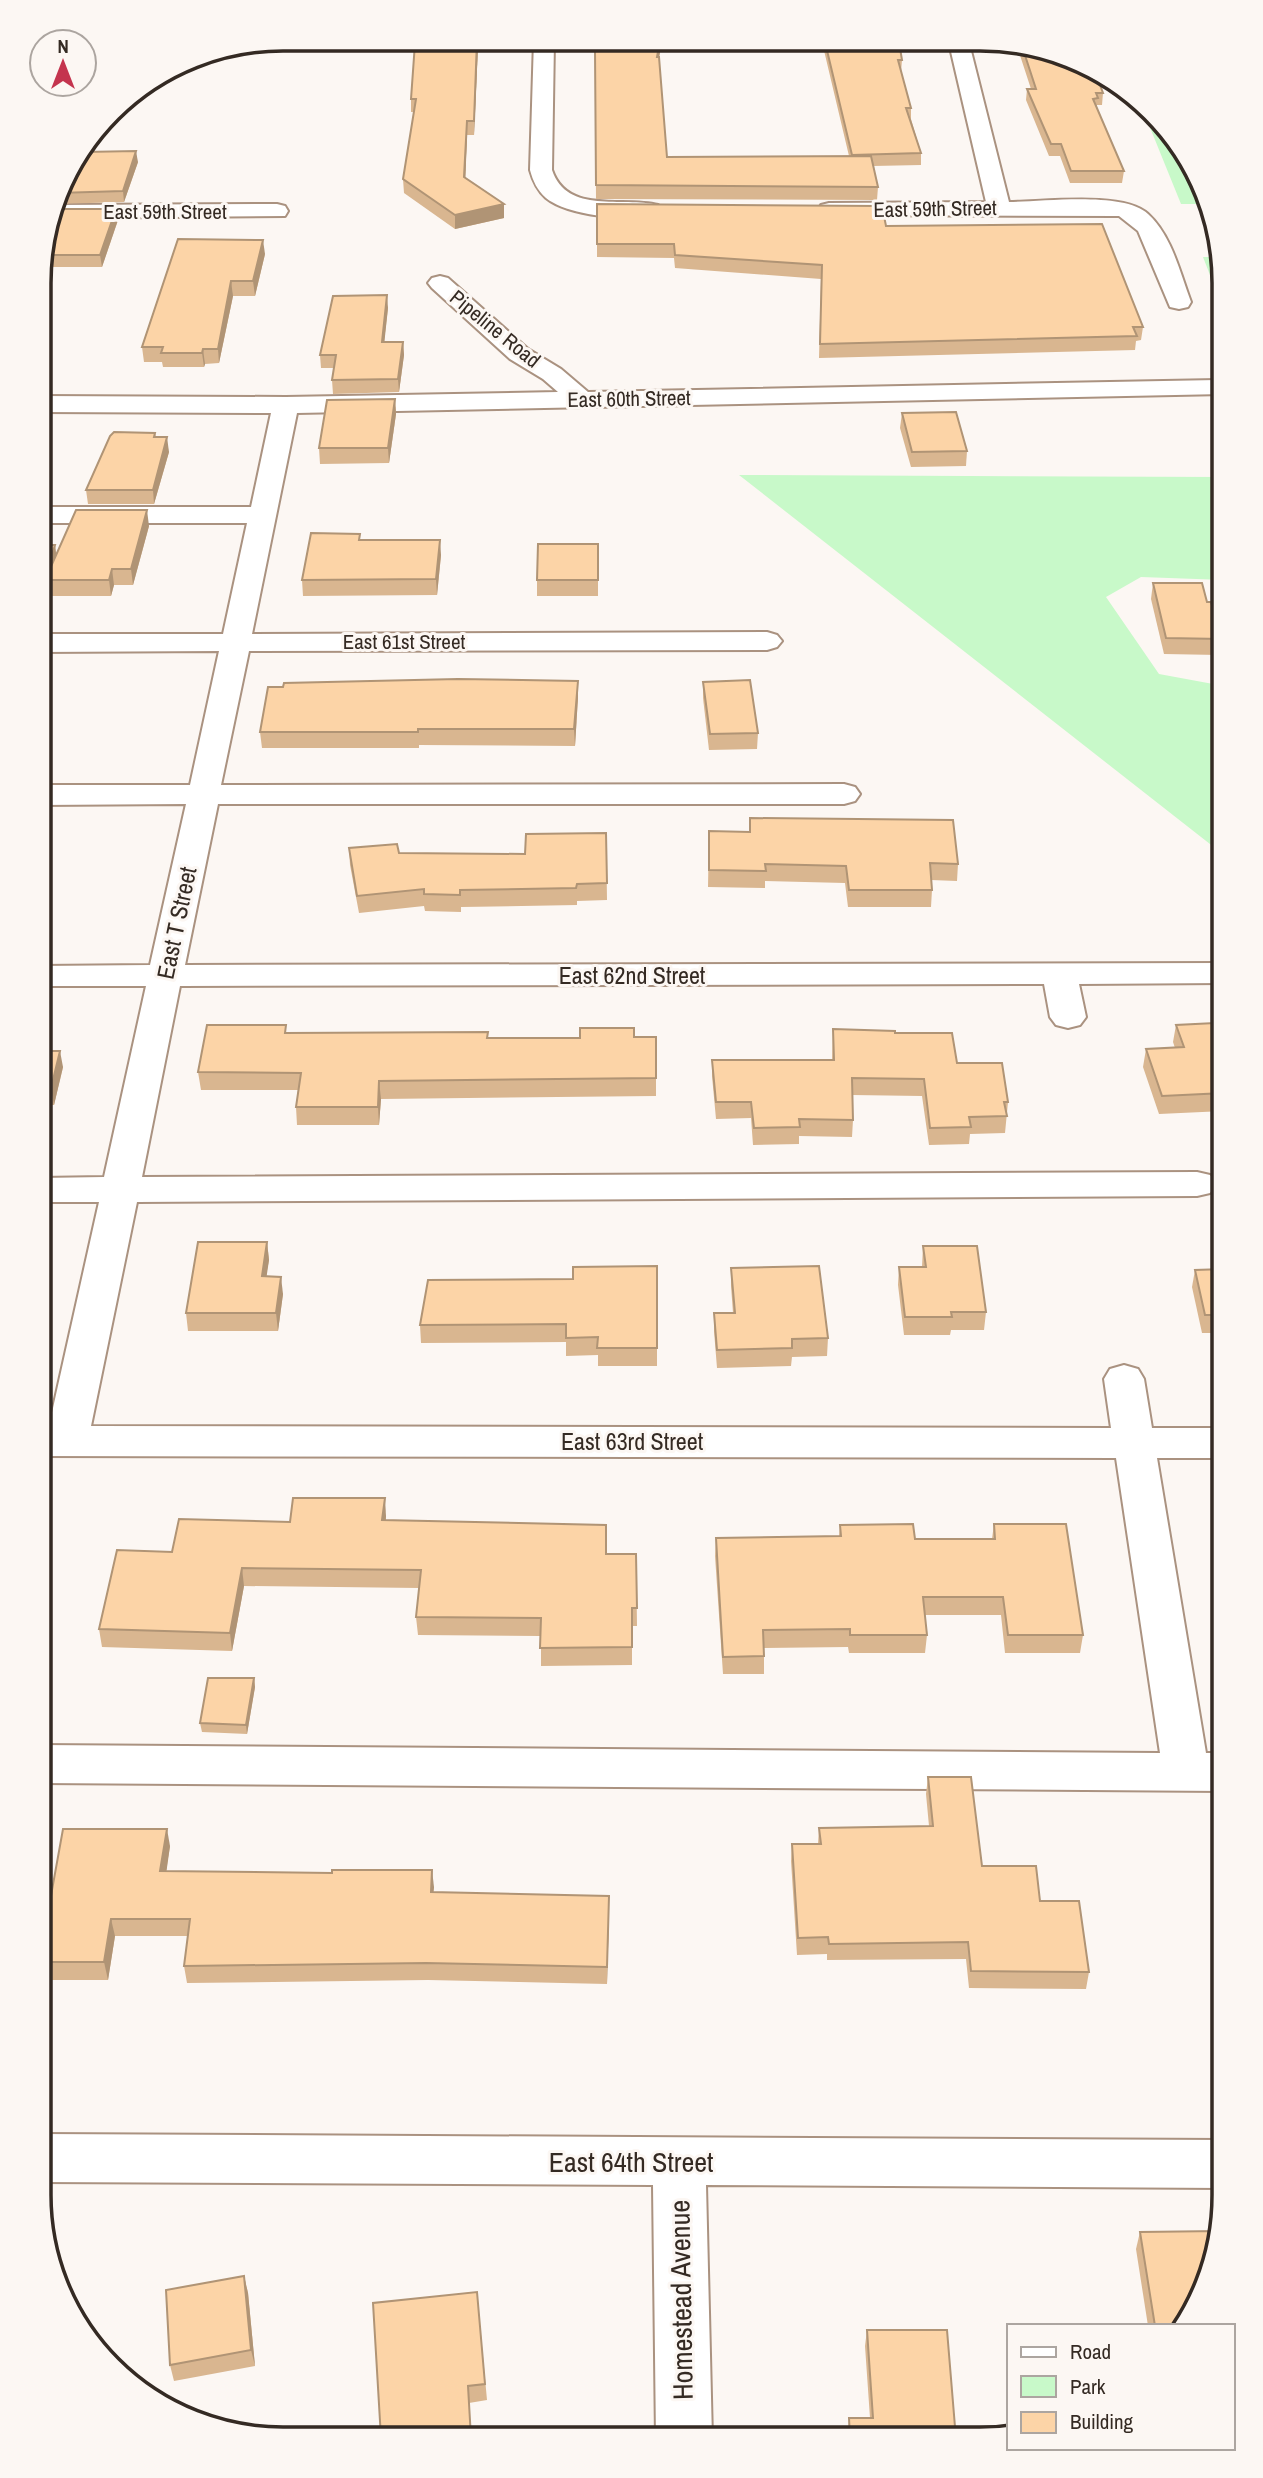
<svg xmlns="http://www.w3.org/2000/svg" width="1263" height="2478" font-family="'Archivo Narrow',sans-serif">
<rect width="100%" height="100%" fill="#fcf7f3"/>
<g fill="#c8f9c9">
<polygon points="1138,98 1141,99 1211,204 1181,204"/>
<polygon points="1203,257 1220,257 1224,283 1224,311"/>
<polygon points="739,475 1224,477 1224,580 1141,577 1106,597 1159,674 1224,686 1224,855"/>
</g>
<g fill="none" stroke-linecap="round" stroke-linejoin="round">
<defs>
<g id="minor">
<path d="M 534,40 L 554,40 L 552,170 C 567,215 623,196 658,205 L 661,210 L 658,215 C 631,222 568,216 546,198 C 537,190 533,181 530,170 Z"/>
<path d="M 949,43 L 969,43 L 1009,202 C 1042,202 1124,191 1148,214 C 1172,236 1180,273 1191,302 L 1188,307 L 1179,309 L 1170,307 L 1138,231 L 1119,216 L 821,215 L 818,210 L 821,205 L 829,203 L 986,202 Z"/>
<polygon points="277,204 285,206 288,211 285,216 51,218 55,205"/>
<polygon points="440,276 448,278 528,349 561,369 588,392 1217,380 1224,382 1224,394 297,413 252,634 767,632 777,635 782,641 777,647 767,650 249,651 221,785 844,784 855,787 860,794 855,801 844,804 218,804 185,965 1224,963 1224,983 1079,984 1086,1017 1080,1025 1068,1028 1056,1025 1050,1017 1044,984 180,986 142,1177 1197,1172 1210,1175 1216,1184 1210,1193 1197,1196 137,1202 91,1426 1111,1428 1104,1379 1110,1369 1124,1365 1138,1369 1144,1379 1152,1428 1224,1428 1224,1458 1157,1458 1206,1753 1224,1753 1224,1791 39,1783 39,1745 1160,1753 1116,1458 39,1456 39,1426 49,1426 99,1202 40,1202 40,1178 104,1177 146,986 40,986 40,966 150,965 186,804 40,805 40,785 190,785 219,651 40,652 40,634 223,634 247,523 40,523 40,507 251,507 271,413 40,412 40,396 286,397 558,392 543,379 510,359 432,288 428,283 432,278"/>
<polygon points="39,2134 1224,2140 1224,2188 706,2185 712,2439 656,2439 653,2185 39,2182"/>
</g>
</defs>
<use href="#minor" stroke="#aa9280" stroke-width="4"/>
<use href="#minor" fill="#fff" fill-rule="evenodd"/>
</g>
<g fill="#d9b690">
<polygon points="420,39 483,40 483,47 478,47 474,135 467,135 465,177 504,204 504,218 455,229 404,193 403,179 414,112 411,112 411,99"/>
<polygon points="601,40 662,41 659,57 667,157 849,156 822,42 899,42 902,60 901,72 911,108 911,119 921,153 921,165 873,166 878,187 877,200 596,199 595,51 601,51"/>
<polygon points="1016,43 1027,43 1103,93 1102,105 1097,105 1097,108 1124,171 1122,183 1070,183 1060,156 1049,156 1026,100 1027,89 1031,89"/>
<polygon points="89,152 138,162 124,202 55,204 64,175"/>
<polygon points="597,204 886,226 1143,327 1141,340 1136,341 1135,350 819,358 821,279 675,268 674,258 597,257"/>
<polygon points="118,220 102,267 41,267 41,252"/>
<polygon points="265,254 255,296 233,296 219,363 205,364 204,367 163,367 162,362 144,362 142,347"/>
<polygon points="388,308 384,342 403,342 404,355 399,392 333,394 332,380 334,368 321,368 320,355"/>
<polygon points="395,399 396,414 389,463 320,464 319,448"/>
<polygon points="902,413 967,451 966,466 911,467 900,428"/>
<polygon points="155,433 156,437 169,452 154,504 88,504 86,490"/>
<polygon points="149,526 133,585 114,585 111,596 47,596 47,595 45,601 40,601 40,545 55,545 56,554"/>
<polygon points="360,540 441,555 437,595 303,596 302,580"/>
<polygon points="598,544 598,596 537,596 537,580"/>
<polygon points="1153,583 1207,602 1222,639 1219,655 1164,654 1151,599"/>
<polygon points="703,682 758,733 757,749 709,750 703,698"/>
<polygon points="578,697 575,746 419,745 419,748 262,748 260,732"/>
<polygon points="709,831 958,864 957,881 931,880 932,890 931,907 848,907 845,883 765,881 765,888 708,887"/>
<polygon points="606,833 607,900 577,901 577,905 461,907 461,912 425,911 424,906 359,913 350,865 349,848 399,853 525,854"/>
<polygon points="1176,1025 1224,1048 1224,1111 1159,1114 1143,1067 1146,1049 1175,1048 1173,1042"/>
<polygon points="833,1029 895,1033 957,1063 1008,1102 1005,1133 970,1134 969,1144 929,1145 922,1096 852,1095 853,1120 852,1137 799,1136 799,1144 753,1145 751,1118 716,1119 712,1076 712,1060 832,1060"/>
<polygon points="287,1033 488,1038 656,1037 656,1096 381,1099 379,1125 297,1125 296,1107 298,1090 201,1090 198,1072"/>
<polygon points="40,1051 63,1067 54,1105 40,1105"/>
<polygon points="267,1242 269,1260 266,1276 283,1294 278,1331 188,1331 186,1313"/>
<polygon points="923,1246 986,1312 984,1330 951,1330 950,1335 904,1335 898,1285 899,1267 922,1267"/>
<polygon points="657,1266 657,1366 598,1366 598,1355 566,1356 566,1342 421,1343 420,1325 573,1279"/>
<polygon points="731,1268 828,1338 827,1356 792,1357 791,1366 717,1368 714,1331 714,1313 733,1313 731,1286"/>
<polygon points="1224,1269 1224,1333 1202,1333 1192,1287 1195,1270"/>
<polygon points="386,1516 386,1520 606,1554 636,1554 637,1626 632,1626 632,1665 541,1666 541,1636 418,1635 416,1617 419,1588 244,1586 232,1651 102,1647 99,1629 172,1552 290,1522"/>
<polygon points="994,1524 1083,1635 1080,1653 1005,1653 1001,1615 925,1615 927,1635 925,1653 849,1653 848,1647 764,1648 764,1674 723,1674 715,1556 716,1538 839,1536 840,1525 915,1539 992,1539"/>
<polygon points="254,1678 255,1687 247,1734 202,1732 200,1723"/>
<polygon points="928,1777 982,1866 1040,1901 1089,1972 1086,1989 969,1988 966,1959 827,1960 827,1954 797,1955 791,1861 792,1844 818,1844 819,1828 929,1826 926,1794"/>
<polygon points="170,1846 166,1871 434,1887 433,1892 609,1914 607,1984 428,1980 187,1983 184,1966 188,1936 115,1936 108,1980 42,1980 39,1965 39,1959"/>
<polygon points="1140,2232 1184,2326 1148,2326 1136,2249"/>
<polygon points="244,2276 248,2293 255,2366 174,2381 170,2365"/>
<polygon points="477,2292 487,2400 469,2403 381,2438"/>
<polygon points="867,2330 956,2439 848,2439 849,2418 870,2418 865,2346"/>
</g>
<g fill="#b09475">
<polygon points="477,40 478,47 474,135 474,121"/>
<polygon points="660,41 662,41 657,69 657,57"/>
<polygon points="467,121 467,135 465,190 464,177"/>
<polygon points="95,134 86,163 84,152 87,145"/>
<polygon points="136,151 138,162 124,202 123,191"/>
<polygon points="504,204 504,218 455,229 455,215"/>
<polygon points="116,209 118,220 102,267 100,255"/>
<polygon points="263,240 265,254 255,296 253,281"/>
<polygon points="231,281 233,296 219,363 218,349"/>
<polygon points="387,295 388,308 383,355 382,342"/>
<polygon points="403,342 404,355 399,392 398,379"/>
<polygon points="203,349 205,364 204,367 202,353"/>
<polygon points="395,399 396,414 389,463 388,448"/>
<polygon points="167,437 169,452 154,504 153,490"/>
<polygon points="147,510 149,526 133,585 131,569"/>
<polygon points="440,540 441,555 437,595 436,579"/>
<polygon points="55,545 57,561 45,580 47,595 45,601 42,585"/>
<polygon points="112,569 114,585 111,596 109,580"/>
<polygon points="578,681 578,697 575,746 574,729"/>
<polygon points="60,1051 63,1067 54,1105 51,1088"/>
<polygon points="379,1081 381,1099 379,1125 378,1107"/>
<polygon points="267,1242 269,1260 264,1294 262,1276"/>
<polygon points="281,1277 283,1294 278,1331 276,1313"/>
<polygon points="385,1498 386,1516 384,1538 382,1520"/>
<polygon points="242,1568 244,1586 232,1651 230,1633"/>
<polygon points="254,1678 255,1687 247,1734 246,1725"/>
<polygon points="167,1829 170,1846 164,1889 160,1871"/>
<polygon points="432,1870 434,1887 432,1910 431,1892"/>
<polygon points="609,1896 609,1914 607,1984 607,1967"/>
<polygon points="111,1919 115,1936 108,1980 104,1962"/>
<polygon points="244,2276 248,2293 255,2366 251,2350"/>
</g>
<g fill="#fcd4a7" stroke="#b09475" stroke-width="2">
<polygon points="420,39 477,40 474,121 467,121 464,177 504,204 455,215 403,179 416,99 411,99 415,43 420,43"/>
<polygon points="601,40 660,41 657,57 659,57 667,157 871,156 878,187 596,185 595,51 602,51"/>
<polygon points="825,42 899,42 902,60 898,60 911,108 906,108 921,153 852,155"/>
<polygon points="1021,43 1027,43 1097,77 1103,93 1096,93 1098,98 1093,99 1124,171 1071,171 1061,144 1051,144 1027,89 1036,89"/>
<polygon points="87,145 84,152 136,151 123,191 58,193 64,175"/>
<polygon points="597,204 882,206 886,226 1102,224 1143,327 1133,327 1137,336 820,344 822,265 675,255 674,244 597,244"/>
<polygon points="53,209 116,209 100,255 41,255 41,252"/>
<polygon points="178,239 263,240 253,281 231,281 218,349 203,349 202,353 161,353 163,347 142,347"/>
<polygon points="387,295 382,342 403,342 398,379 332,380 336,355 320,355 333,296"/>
<polygon points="395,399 388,448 319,448 327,400"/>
<polygon points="956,412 967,451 912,452 902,413"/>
<polygon points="114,432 155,433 154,437 167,437 153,490 86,490 110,436"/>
<polygon points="76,510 147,510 131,569 112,569 109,580 45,580"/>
<polygon points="311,533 360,534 359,540 440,540 436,579 302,580"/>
<polygon points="538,544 598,544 598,580 537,580"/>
<polygon points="40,545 55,545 42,585 40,585"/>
<polygon points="1153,583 1202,583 1207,602 1211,602 1222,639 1166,638"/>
<polygon points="458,679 578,681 574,729 418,729 418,732 260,732 268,687 283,687 284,683"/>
<polygon points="750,680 758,733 710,734 703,682"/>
<polygon points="750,818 953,820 958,864 930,863 932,890 849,890 846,866 765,864 766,871 709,870 709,831 750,832"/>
<polygon points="606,833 607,883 577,884 576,888 460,890 460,895 424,894 424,889 357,896 349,848 397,844 399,853 525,854 526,834"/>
<polygon points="1215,1023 1224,1048 1224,1093 1162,1096 1146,1049 1184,1047 1176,1025"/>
<polygon points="207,1025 286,1025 285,1033 488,1032 487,1038 580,1038 580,1028 634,1028 634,1037 656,1037 656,1078 379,1081 378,1107 296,1107 301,1073 198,1072"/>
<polygon points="833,1029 895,1031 895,1033 952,1033 957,1063 1002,1063 1008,1102 1004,1102 1007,1116 969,1117 971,1127 930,1128 924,1079 852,1078 853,1120 799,1119 800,1127 754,1128 751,1102 716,1102 712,1060 834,1060"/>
<polygon points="40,1051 60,1051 51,1088 40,1088"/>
<polygon points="198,1242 267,1242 262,1276 281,1277 276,1313 186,1313"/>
<polygon points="923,1246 977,1246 986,1312 951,1312 952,1317 905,1317 899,1267 926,1267"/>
<polygon points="657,1266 657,1348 597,1348 598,1337 566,1338 566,1324 420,1325 428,1280 573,1279 573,1267"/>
<polygon points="819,1266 828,1338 792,1339 792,1348 717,1350 714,1313 735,1313 731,1268"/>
<polygon points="1224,1269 1224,1315 1205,1315 1195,1270"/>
<polygon points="293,1498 385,1498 382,1520 606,1525 606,1554 636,1554 637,1608 632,1608 632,1647 540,1648 541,1618 416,1617 421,1570 242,1568 230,1633 99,1629 117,1550 172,1552 179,1519 290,1522"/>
<polygon points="913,1524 915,1539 995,1539 994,1524 1066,1524 1083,1635 1008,1635 1003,1597 923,1597 927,1635 850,1635 850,1629 763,1630 764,1656 723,1657 716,1538 841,1536 840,1525"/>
<polygon points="208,1678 254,1678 246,1725 200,1723"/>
<polygon points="928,1777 971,1777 982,1866 1036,1866 1040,1901 1079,1901 1089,1972 971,1971 968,1942 829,1944 828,1937 798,1938 792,1844 821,1844 819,1828 933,1826"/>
<polygon points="63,1829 167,1829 160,1871 332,1873 332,1870 432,1870 431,1892 609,1896 607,1967 426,1963 184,1966 190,1919 111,1919 104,1962 39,1962"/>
<polygon points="1219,2231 1206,2288 1184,2326 1155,2326 1140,2232"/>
<polygon points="244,2276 251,2350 170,2365 166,2290"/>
<polygon points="477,2292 485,2384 468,2386 471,2438 381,2438 373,2303"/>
<polygon points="867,2330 947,2330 956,2439 850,2439 849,2418 873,2418"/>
</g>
<g text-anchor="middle" stroke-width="6" stroke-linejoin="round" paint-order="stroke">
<g font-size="21" fill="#342a23" stroke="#fcf7f3">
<text transform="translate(935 209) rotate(-1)" y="7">East 59th Street</text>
<text x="165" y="219">East 59th Street</text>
<text transform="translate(495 329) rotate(39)" y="7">Pipeline Road</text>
<text transform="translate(629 399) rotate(-1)" y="7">East 60th Street</text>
<text x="404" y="649">East 61st Street</text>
</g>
<g font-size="24" fill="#342a23" stroke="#fcf7f3">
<text transform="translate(177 923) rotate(-78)" y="8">East T Street</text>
<text x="632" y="984">East 62nd Street</text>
<text x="632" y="1450">East 63rd Street</text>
</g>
<g font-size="28" fill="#342a23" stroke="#fcf7f3">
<text x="631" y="2172">East 64th Street</text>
<text transform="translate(681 2300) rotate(-91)" y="10">Homestead Avenue</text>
</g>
</g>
<path d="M0 0H1263V2478H0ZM283 51H980A232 232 0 0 1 1212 283V2195A232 232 0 0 1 980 2427H283A232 232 0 0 1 51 2195V283A232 232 0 0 1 283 51Z" fill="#fcf7f3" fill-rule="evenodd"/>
<path fill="none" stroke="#342a23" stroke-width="3.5" d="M283 51H980A232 232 0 0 1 1212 283V2195A232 232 0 0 1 980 2427H283A232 232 0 0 1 51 2195V283A232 232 0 0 1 283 51Z"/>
<rect x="1007" y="2324" width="228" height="126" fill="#fcf7f3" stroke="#aca5a0" stroke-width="2"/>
<rect x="1021" y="2347" width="35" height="10" fill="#ffffff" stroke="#aca5a0" stroke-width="2"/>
<text x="1070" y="2359" font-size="21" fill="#342a23">Road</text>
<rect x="1021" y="2376" width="35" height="21" fill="#c8f9c9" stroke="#aca5a0" stroke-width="2"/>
<text x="1070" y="2394" font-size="21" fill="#342a23">Park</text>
<rect x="1021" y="2412" width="35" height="21" fill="#fcd4a7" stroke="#aca5a0" stroke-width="2"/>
<text x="1070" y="2429" font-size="21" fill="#342a23">Building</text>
<g transform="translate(63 63)"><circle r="33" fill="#fcf7f3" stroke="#aca5a0" stroke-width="2"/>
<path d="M0-5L12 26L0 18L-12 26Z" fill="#c4344e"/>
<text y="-10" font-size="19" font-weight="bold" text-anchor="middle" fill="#342a23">N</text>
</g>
</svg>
